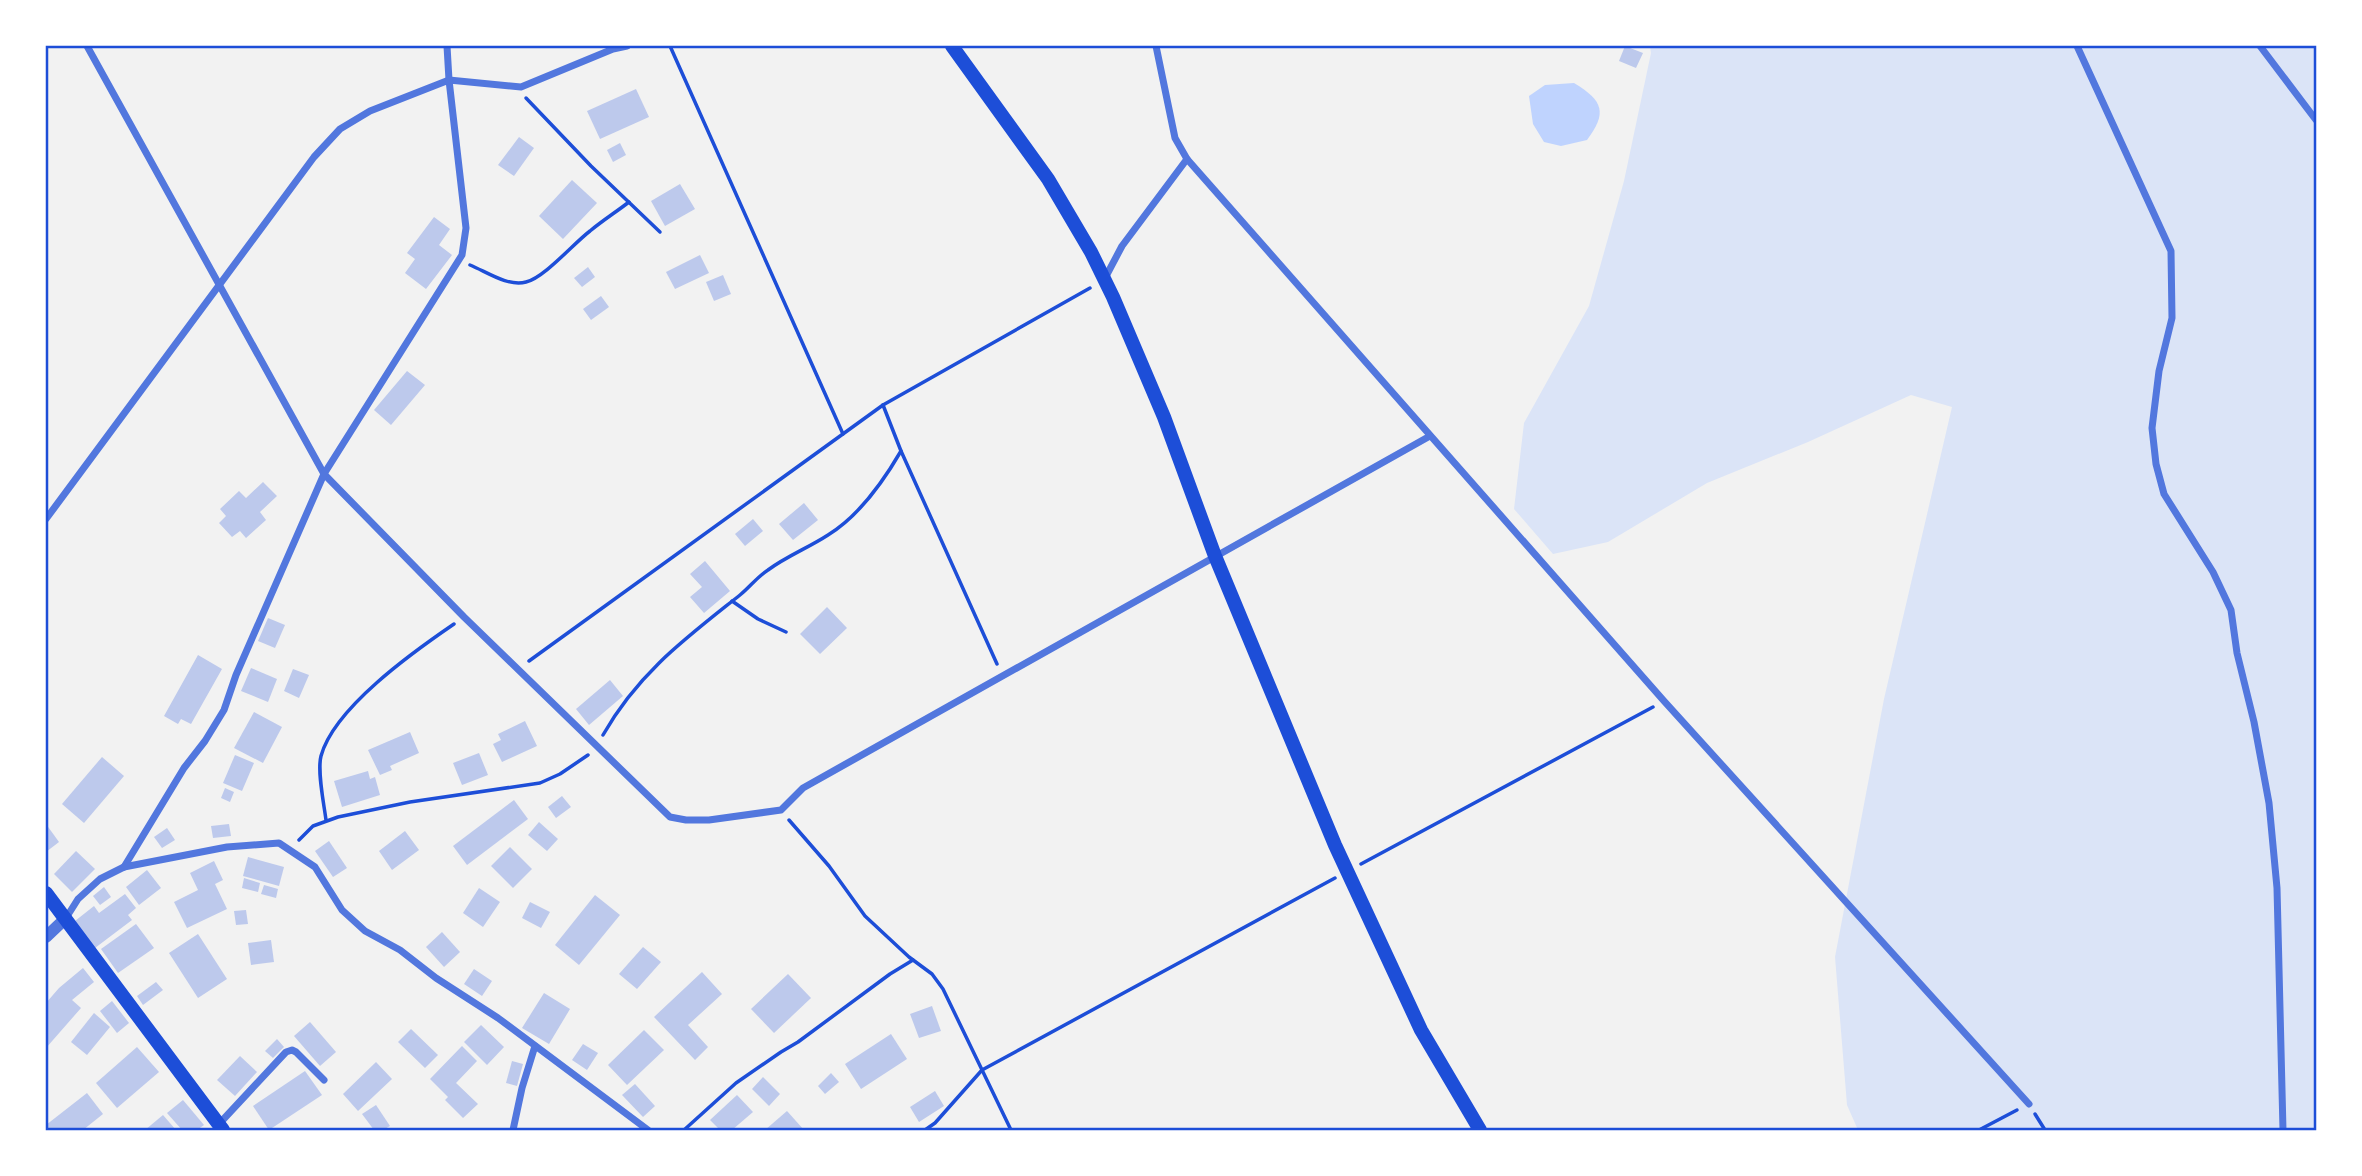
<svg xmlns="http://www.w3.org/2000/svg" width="2362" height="1176" font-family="'Space Grotesk',sans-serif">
<rect width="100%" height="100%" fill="#f2f2f2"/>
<polygon fill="#dbe4f7" points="1650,46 2316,46 2316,1130 1858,1130 1847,1105 1835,957 1884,699 1952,407 1911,395 1808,442 1707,483 1608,542 1553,554 1514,509 1524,423 1589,306 1624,181 1651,53"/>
<path fill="#bfd3fe" d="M 1574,83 C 1604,101 1607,113 1587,140 L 1561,146 L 1544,142 L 1533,124 L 1529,96 L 1545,85 Z"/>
<g fill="#bdc9ec">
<polygon points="1625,46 1643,53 1636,68 1619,61"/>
<polygon points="636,89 649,117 600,139 587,111"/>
<polygon points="519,137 534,148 514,176 498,165"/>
<polygon points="620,143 626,155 613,162 607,150"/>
<polygon points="572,180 597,203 563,239 539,216"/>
<polygon points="680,184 695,209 665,226 651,201"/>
<polygon points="434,217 450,229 439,245 452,255 426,289 405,273 415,259 407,253"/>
<polygon points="700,255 709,273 675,289 666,272"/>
<polygon points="588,267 595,277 582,287 574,278"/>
<polygon points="723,275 731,294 714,301 706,282"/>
<polygon points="601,296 609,307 591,320 583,309"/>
<polygon points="407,371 425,385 391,425 374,410"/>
<polygon points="263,482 277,496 260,512 266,520 246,538 240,531 232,537 219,523 226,516 220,509 239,491 246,498"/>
<polygon points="804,503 818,520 793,540 779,524"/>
<polygon points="753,519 763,531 745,546 735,534"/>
<polygon points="705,561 730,591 704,613 690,597 702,587 690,574"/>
<polygon points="827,607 847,628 820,654 800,634"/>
<polygon points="268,618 285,625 275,648 258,641"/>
<polygon points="198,655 222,669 191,724 181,719 178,724 164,716"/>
<polygon points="251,668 277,679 268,702 241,691"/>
<polygon points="293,669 309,675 299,698 284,691"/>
<polygon points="610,680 623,696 589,725 576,709"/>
<polygon points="254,712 282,727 263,763 234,748"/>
<polygon points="525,721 537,746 502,762 493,744 501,740 498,734"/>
<polygon points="410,732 419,753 390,766 392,770 380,775 368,750"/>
<polygon points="479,753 488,775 462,785 453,763"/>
<polygon points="235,755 254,763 242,791 223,783"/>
<polygon points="102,757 124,776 84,823 62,804"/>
<polygon points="368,771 370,779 375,777 380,795 342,807 334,781"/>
<polygon points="225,788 234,792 230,802 221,798"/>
<polygon points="562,796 571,807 556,818 548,807"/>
<polygon points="514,800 528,819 467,865 453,846"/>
<polygon points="539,822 558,839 547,851 528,835"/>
<polygon points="46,824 59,842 46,852"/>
<polygon points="229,824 231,836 213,838 211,826"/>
<polygon points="167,828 175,840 162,848 154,837"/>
<polygon points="405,831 419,850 392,870 379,851"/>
<polygon points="329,841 347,868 333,877 315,851"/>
<polygon points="510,847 532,869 513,888 491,866"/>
<polygon points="76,851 95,869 72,892 54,874"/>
<polygon points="248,857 284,867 279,886 243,876"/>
<polygon points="214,861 223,880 215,884 227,909 187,928 174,902 198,890 190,873"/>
<polygon points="147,870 161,888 139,905 126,887"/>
<polygon points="244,878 260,883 258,892 242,888"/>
<polygon points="264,885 278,889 276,898 261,894"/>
<polygon points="104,887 111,897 100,905 93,896"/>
<polygon points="479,888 500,902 483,927 463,913"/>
<polygon points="125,894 136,908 128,915 132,920 95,948 75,921 94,906 99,913"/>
<polygon points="595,895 620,915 579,965 555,945"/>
<polygon points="530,902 550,912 541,928 522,918"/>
<polygon points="246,910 248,924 236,925 234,911"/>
<polygon points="136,924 154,948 118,973 101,949"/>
<polygon points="442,932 460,952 444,967 426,947"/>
<polygon points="198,934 227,979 198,998 169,953"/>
<polygon points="271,940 274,962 251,965 248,943"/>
<polygon points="643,947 661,962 637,989 619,974"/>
<polygon points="83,968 94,982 72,1000 81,1008 46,1048 46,1003 59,988"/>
<polygon points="474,969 492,981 482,996 464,984"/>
<polygon points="702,972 722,994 688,1025 708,1047 695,1060 654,1017"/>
<polygon points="788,974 811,998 774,1033 751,1009"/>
<polygon points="156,982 163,990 143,1005 137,996"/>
<polygon points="544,993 570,1009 549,1044 522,1028"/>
<polygon points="112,1001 129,1023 117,1033 100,1011"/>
<polygon points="932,1006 941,1031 919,1038 910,1014"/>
<polygon points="94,1013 110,1027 87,1055 71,1042"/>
<polygon points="310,1022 336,1052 320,1066 294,1036"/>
<polygon points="481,1025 504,1047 487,1065 464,1042"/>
<polygon points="411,1029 438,1055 425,1068 398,1042"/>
<polygon points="644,1030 664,1050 627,1085 608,1065"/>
<polygon points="891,1034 907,1059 861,1089 845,1064"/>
<polygon points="277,1039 284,1047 273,1058 265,1051"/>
<polygon points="583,1044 598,1053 587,1070 572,1060"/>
<polygon points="462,1046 477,1061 456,1083 478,1104 463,1118 445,1100 448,1097 430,1079"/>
<polygon points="137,1047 159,1072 117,1108 96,1083"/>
<polygon points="240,1056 257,1072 235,1096 217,1080"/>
<polygon points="512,1061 523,1064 517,1086 506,1083"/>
<polygon points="376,1062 392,1079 358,1111 343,1094"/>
<polygon points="305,1071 322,1095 269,1130 253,1106"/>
<polygon points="831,1073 839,1082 825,1094 818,1086"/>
<polygon points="763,1077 780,1094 769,1106 752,1089"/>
<polygon points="635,1084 655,1106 643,1117 622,1095"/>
<polygon points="935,1091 944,1106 919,1122 910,1107"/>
<polygon points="87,1093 103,1114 83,1130 48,1130 46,1125"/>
<polygon points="737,1095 753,1112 732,1130 720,1130 710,1120"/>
<polygon points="183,1100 204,1125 197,1130 182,1130 167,1113"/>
<polygon points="376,1105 390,1126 383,1130 374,1130 362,1114"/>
<polygon points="787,1111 804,1130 765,1130"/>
<polygon points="163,1115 176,1130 145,1130"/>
</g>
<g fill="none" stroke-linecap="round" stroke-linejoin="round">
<g stroke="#1d4ed8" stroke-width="3.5">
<polyline points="670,46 843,434"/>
<polyline points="526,98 591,166 660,232"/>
<path d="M 470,265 C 487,272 508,287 526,282 C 544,278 574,243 590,231 C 602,221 616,212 629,202"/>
<polyline points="901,451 997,664"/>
<polyline points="732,601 758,619 786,632"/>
<polyline points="529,661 883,405 1090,288"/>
<path d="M 603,735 C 638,673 686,638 740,595 C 750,587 757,577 768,570 C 787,556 808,548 828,535 C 859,516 883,482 901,451 L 883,405"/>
<path d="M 326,820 C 324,804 317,771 321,756 C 334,708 413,652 454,624"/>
<polyline points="789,820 829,866 865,916 909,957 932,974 943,989 1011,1130"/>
<polyline points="299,840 313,826 338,817 410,802 540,783 560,774 588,755"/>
<polyline points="1361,864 1653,707"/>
<polyline points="2035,1114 2045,1130"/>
<polyline points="684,1130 736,1083 781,1052 798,1042 890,974 913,960"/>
<polyline points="925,1130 935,1123 982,1070 1335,878"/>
<polyline points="1979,1130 2017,1110"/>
</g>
<g stroke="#5277de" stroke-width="7">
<polyline points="87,46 324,474 464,617 670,817 686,820 709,820 781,810 803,788 1430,436"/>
<polyline points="1156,46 1175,138 1187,159 1664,701 2029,1104"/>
<polyline points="2077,46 2171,251 2172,318 2159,371 2152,428 2156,464 2164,494 2213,572 2231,610 2237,653 2254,722 2269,803 2277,888 2283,1130"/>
<polyline points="2260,46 2316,120"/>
<polyline points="1104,280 1122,246 1187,159"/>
<polyline points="46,519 314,157 340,129 370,111 449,80 521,87 613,49 627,46"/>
<polyline points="124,867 184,768 205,741 224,710 236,675 324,474 462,255 466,228 449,80 447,46"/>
<polyline points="66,918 78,899 100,879 124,867 227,847 279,843 315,867 342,910 365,931 400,950 436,978 498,1018 648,1130"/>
<polyline points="219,1124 286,1052 292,1050 296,1052 324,1080"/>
<polyline points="513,1130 522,1088 535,1046"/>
</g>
<polyline stroke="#5277de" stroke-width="12" points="46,937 66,918"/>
<g stroke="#1d4ed8" stroke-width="14">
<polyline points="952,46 1048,179 1091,252 1113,297 1164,417 1215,556 1335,845 1421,1030 1480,1130"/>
<polyline points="46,893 223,1130"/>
</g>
</g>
<rect width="2362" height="1176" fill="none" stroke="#ffffff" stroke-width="94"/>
<rect x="47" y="47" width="2268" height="1082" fill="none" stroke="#1d4ed8" stroke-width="2.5"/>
</svg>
